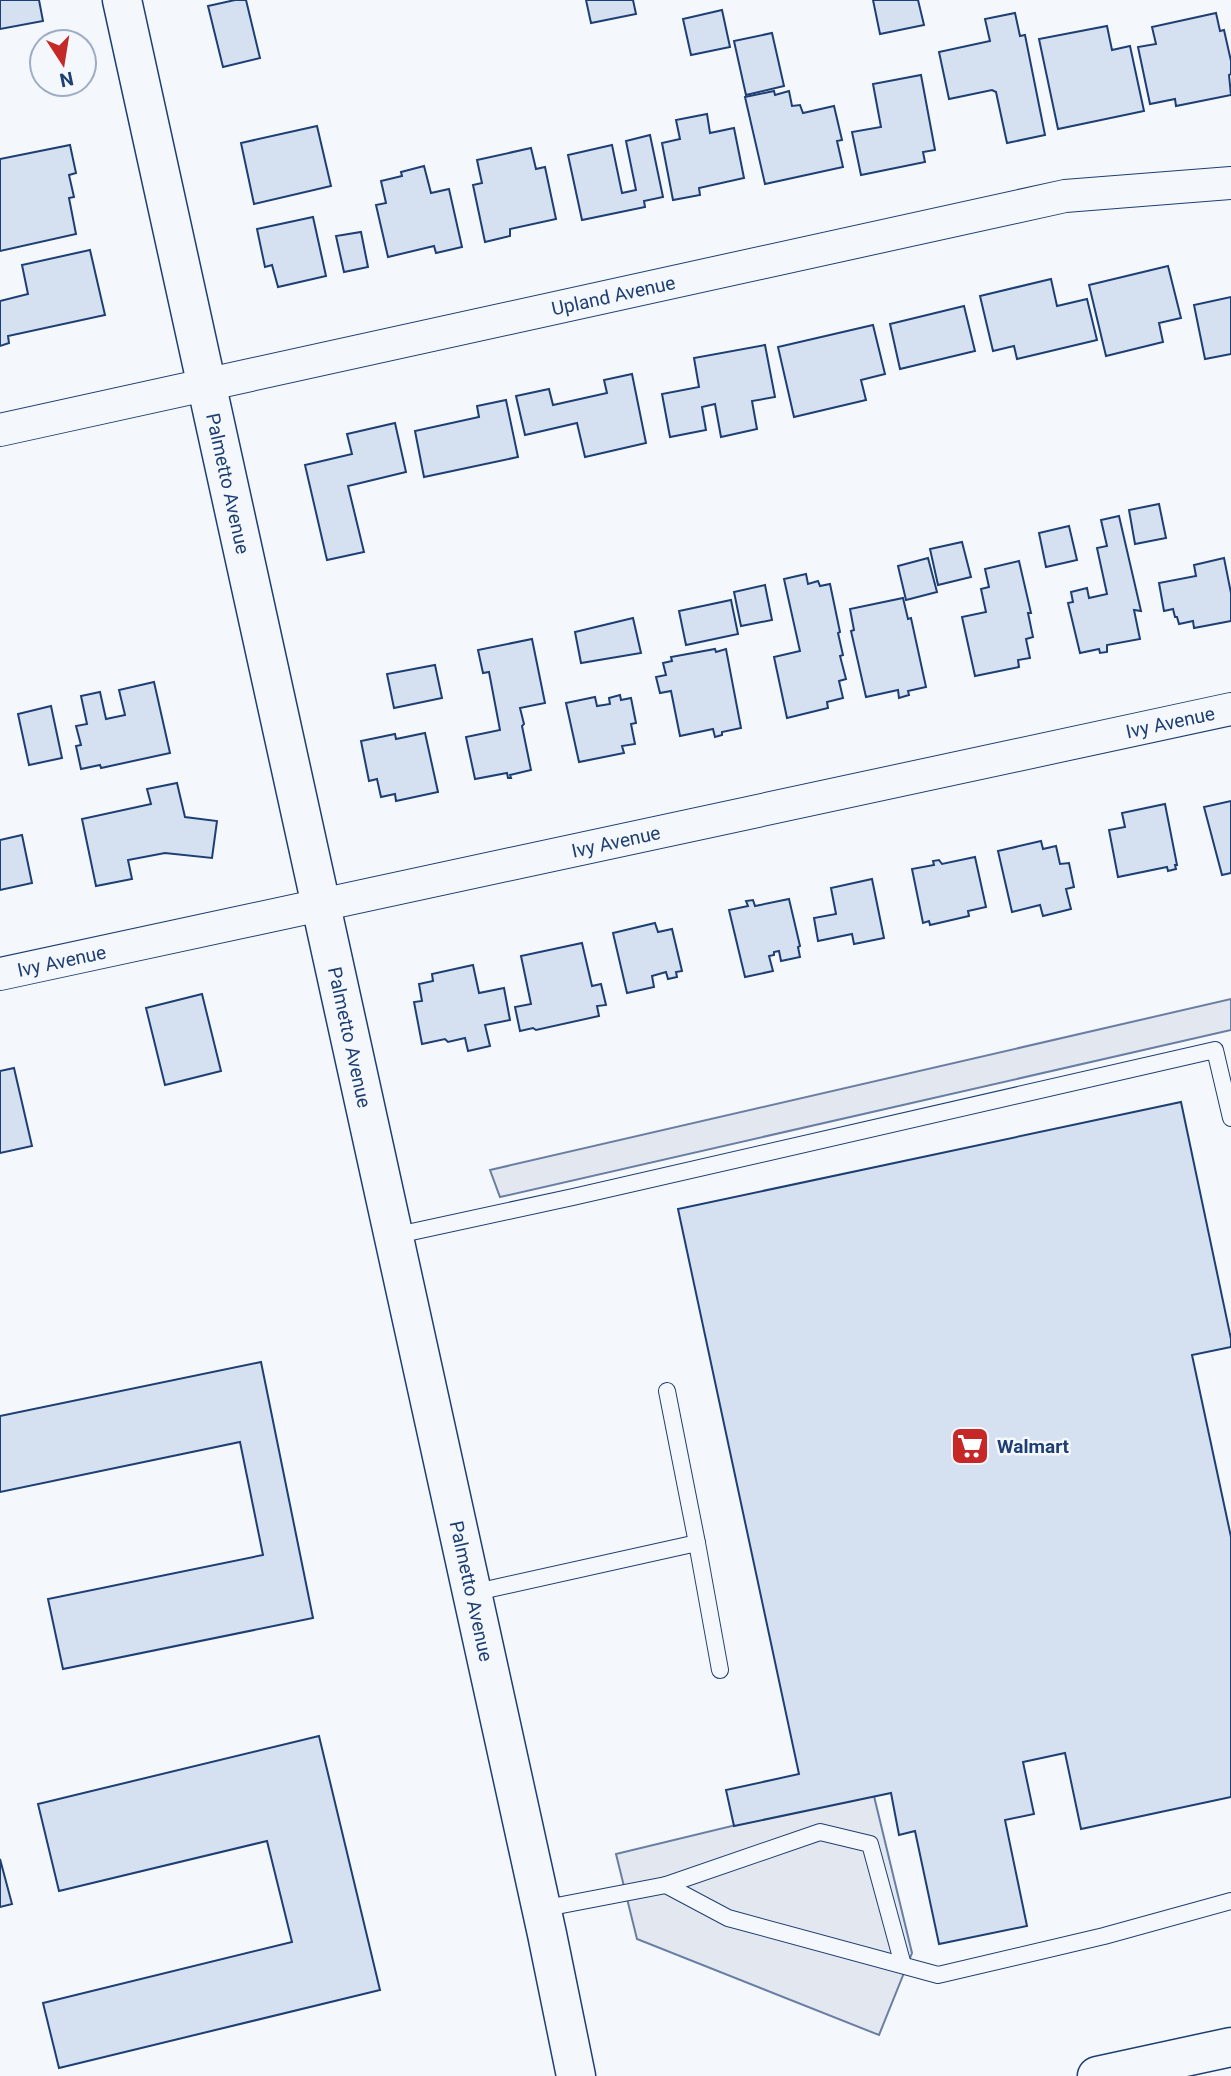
<svg xmlns="http://www.w3.org/2000/svg" width="1231" height="2076" font-family="Roboto,sans-serif">
<rect width="100%" height="100%" fill="#f4f7fb"/>
<g fill="#e3e8f0" stroke="#687fa3" stroke-width="2">
<polygon points="1231,999 1231,1030 500,1197 490,1170"/>
<polygon points="873,1792 912,1953 879,2035 637,1939 616,1854"/>
</g>
<g fill="#d5e0f0" stroke="#1d3f73" stroke-width="2">
<polygon points="0,0 39,0 43,21 0,29"/>
<polygon points="235,0 246,0 260,58 223,67 208,6"/>
<polygon points="586,0 633,0 636,14 591,23"/>
<polygon points="873,0 918,0 924,25 880,34"/>
<polygon points="722,10 730,47 691,55 683,19"/>
<polygon points="1015,13 1020,36 1025,35 1045,135 1007,143 996,92 992,90 949,99 939,52 990,41 985,19"/>
<polygon points="1216,13 1220,31 1224,30 1231,61 1231,74 1229,75 1231,95 1176,106 1175,99 1150,104 1138,47 1156,44 1152,27"/>
<polygon points="1107,26 1112,50 1130,46 1144,111 1058,129 1039,39"/>
<polygon points="772,33 784,86 746,95 734,41"/>
<polygon points="921,75 935,150 923,152 925,162 861,175 852,132 881,127 873,84"/>
<polygon points="774,91 775,95 789,91 792,106 800,105 803,113 834,106 842,140 837,141 843,167 765,184 745,97"/>
<polygon points="707,114 710,133 734,128 744,178 699,188 700,195 673,200 662,143 680,139 676,120"/>
<polygon points="317,126 331,186 254,204 241,143"/>
<polygon points="650,135 663,197 644,201 645,207 582,220 568,155 612,145 622,193 636,190 626,141"/>
<polygon points="70,145 76,173 69,175 74,197 69,198 76,234 0,251 0,159"/>
<polygon points="531,148 536,169 545,167 556,219 510,229 510,236 485,242 473,185 482,183 477,160"/>
<polygon points="424,166 431,193 449,189 462,247 436,253 434,246 388,257 376,205 386,203 381,181 402,176 401,172"/>
<polygon points="313,217 326,276 278,287 272,265 265,267 257,229"/>
<polygon points="361,232 368,267 344,272 336,236"/>
<polygon points="90,250 105,315 8,336 9,343 0,346 0,301 28,294 22,265"/>
<polygon points="1168,266 1181,318 1159,323 1163,342 1106,356 1089,285"/>
<polygon points="1051,279 1057,306 1087,299 1097,340 1017,359 1014,346 993,351 980,296"/>
<polygon points="1231,297 1231,354 1205,359 1194,305"/>
<polygon points="964,306 975,351 900,369 890,324"/>
<polygon points="873,325 885,374 861,380 866,400 794,417 778,347"/>
<polygon points="765,345 775,397 752,401 757,429 721,437 715,404 702,407 706,430 670,437 662,394 699,387 694,358"/>
<polygon points="632,374 646,443 585,457 577,423 525,435 516,396 549,389 553,405 607,393 604,380"/>
<polygon points="506,400 518,457 424,477 415,431 479,417 477,406"/>
<polygon points="395,423 406,472 348,486 364,552 327,560 305,465 352,454 347,434"/>
<polygon points="1159,504 1166,538 1135,544 1129,510"/>
<polygon points="1119,516 1141,611 1134,610 1140,639 1107,645 1107,652 1100,653 1099,649 1080,653 1068,603 1073,602 1071,592 1087,588 1089,598 1107,594 1097,548 1107,546 1101,520"/>
<polygon points="1069,526 1077,560 1046,567 1039,533"/>
<polygon points="962,542 971,577 938,585 930,549"/>
<polygon points="928,558 937,592 906,600 898,566"/>
<polygon points="1224,558 1231,593 1231,621 1194,628 1193,621 1179,624 1177,617 1175,617 1173,609 1164,611 1159,583 1196,576 1194,565"/>
<polygon points="1019,561 1031,613 1028,613 1033,637 1026,639 1030,658 1018,660 1019,667 975,676 962,617 986,612 981,589 989,587 985,569"/>
<polygon points="806,574 808,584 818,581 820,586 830,584 840,632 838,633 843,655 840,656 846,679 839,681 843,698 827,702 828,708 787,718 774,657 800,651 784,579"/>
<polygon points="765,585 772,620 741,626 734,592"/>
<polygon points="903,598 908,619 911,618 926,687 908,691 909,695 899,698 898,690 866,697 851,631 854,630 850,609"/>
<polygon points="731,600 738,634 686,645 679,611"/>
<polygon points="633,618 641,653 581,663 575,632"/>
<polygon points="532,639 545,703 520,708 524,724 522,726 531,770 510,775 511,778 508,778 507,773 475,779 466,737 500,730 489,672 483,673 478,650"/>
<polygon points="715,649 716,652 726,649 741,728 722,732 722,735 715,737 713,729 680,736 671,691 660,693 656,677 666,675 663,663 672,661 671,657"/>
<polygon points="435,665 442,698 394,708 387,674"/>
<polygon points="154,682 170,753 101,768 100,765 81,769 76,746 81,745 76,726 87,724 81,696 100,692 106,719 125,715 119,690"/>
<polygon points="620,695 621,700 631,698 636,723 631,724 635,744 622,746 624,753 579,762 566,703 595,697 597,706 610,704 609,698"/>
<polygon points="51,706 62,758 29,765 18,714"/>
<polygon points="425,733 438,792 396,801 395,794 381,797 377,779 369,781 361,741 395,734 396,739"/>
<polygon points="177,783 185,817 217,821 212,858 165,853 128,860 132,879 96,886 82,819 151,804 147,789"/>
<polygon points="1231,801 1231,873 1222,875 1204,807"/>
<polygon points="1165,804 1177,865 1175,865 1176,869 1168,871 1167,867 1118,877 1109,830 1125,827 1122,813"/>
<polygon points="22,835 32,883 0,890 0,840"/>
<polygon points="1041,841 1043,849 1056,846 1060,864 1069,863 1074,887 1066,889 1071,909 1043,916 1040,905 1012,912 998,851"/>
<polygon points="975,857 986,907 968,911 969,916 930,925 929,921 923,923 912,869 934,865 933,861 939,860 942,864"/>
<polygon points="872,879 884,938 854,944 852,934 818,941 814,918 836,914 831,888"/>
<polygon points="789,899 800,946 798,947 800,957 781,961 779,951 774,952 774,955 769,956 773,971 745,977 729,910 748,906 746,901 753,900 755,906"/>
<polygon points="655,923 658,932 672,929 682,971 676,972 677,977 668,979 666,972 652,976 654,987 627,993 613,933"/>
<polygon points="582,943 592,986 601,984 606,1005 597,1006 599,1016 536,1030 533,1028 520,1031 515,1007 531,1004 521,956"/>
<polygon points="473,965 479,993 504,988 510,1020 485,1025 490,1046 468,1051 465,1038 448,1042 445,1039 422,1044 414,1002 422,1001 419,984 433,981 432,974"/>
<polygon points="202,994 221,1071 165,1085 146,1008"/>
<polygon points="14,1068 32,1146 0,1153 0,1071"/>
<polygon points="1181,1102 1231,1339 1231,1347 1192,1355 1231,1537 1231,1797 1081,1829 1065,1753 1023,1762 1034,1814 1005,1820 1027,1926 939,1944 915,1831 899,1835 891,1793 734,1826 726,1790 799,1774 678,1209"/>
<polygon points="261,1362 313,1618 63,1669 48,1599 263,1555 240,1442 0,1492 0,1416"/>
<polygon points="319,1736 380,1990 59,2068 43,2003 292,1942 267,1841 59,1891 38,1804"/>
<polygon points="0,1859 12,1904 0,1907"/>
</g>
<g fill="none" stroke-linecap="round" stroke-linejoin="round">
<defs>
<g id="service">
<polyline points="393,1236 573,1197 1215,1050 1231,1118"/>
<polyline points="667,1391 697,1543"/>
<polyline points="472,1593 697,1543 720,1670"/>
<polyline points="666,1885 820,1832 870,1844 903,1965"/>
<polyline points="541,1909 666,1885 728,1918 938,1975 1104,1936 1231,1901"/>
</g>
<g id="minor">
<path id="s1" d="M 0,430 L 1065,196 L 1231,183"/>
<path id="s2" d="M 0,974 L 1231,709"/>
</g>
<g id="tertiary">
<path id="s3" d="M 122,0 L 547,1934 L 576,2076"/>
</g>
<polyline id="primary" points="1097,2076 1231,2047"/>
</defs>
<use href="#service" stroke="#1d3f73" stroke-width="18"/>
<use href="#minor" stroke="#1d3f73" stroke-width="34"/>
<use href="#tertiary" stroke="#1d3f73" stroke-width="41"/>
<use href="#primary" stroke="#1d3f73" stroke-width="41"/>
<use href="#service" stroke="#f4f7fb" stroke-width="16"/>
<use href="#minor" stroke="#f4f7fb" stroke-width="32"/>
<use href="#tertiary" stroke="#f4f7fb" stroke-width="38"/>
<use href="#primary" stroke="#f4f7fb" stroke-width="38"/>
</g>
<defs>
<symbol id="supermarket-square" viewBox="-11 -11 22 22"><rect x="-9" y="-9" width="18" height="18" rx="4" fill="#c62828" stroke="#f4f7fb"/><path d="M-6-5.5h2.5l.6 2H6L4.5 2H-2.5L-4.4-4H-6ZM-1.5 3.2a1.3 1.3 0 1 0 .1 0ZM3 3.2a1.3 1.3 0 1 0 .1 0Z" fill="#fff"/></symbol>
</defs>
<g fill-rule="evenodd">
<use href="#supermarket-square" x="948" y="1424" width="44" height="44"/>
</g>
<g text-anchor="middle" stroke-width="5" stroke-linejoin="round" paint-order="stroke">
<g font-size="19" fill="#1d3f73" stroke="#f4f7fb">
<text dy="7" stroke="none"><textPath href="#s1" startOffset="628">Upland Avenue</textPath></text>
<text dy="7" stroke="none"><textPath href="#s3" startOffset="495">Palmetto Avenue</textPath></text>
<text dy="7" stroke="none"><textPath href="#s2" startOffset="1197">Ivy Avenue</textPath></text>
<text dy="7" stroke="none"><textPath href="#s2" startOffset="630">Ivy Avenue</textPath></text>
<text dy="7" stroke="none"><textPath href="#s2" startOffset="63">Ivy Avenue</textPath></text>
<text dy="7" stroke="none"><textPath href="#s3" startOffset="1062">Palmetto Avenue</textPath></text>
<text dy="7" stroke="none"><textPath href="#s3" startOffset="1629">Palmetto Avenue</textPath></text>
</g>
<g font-size="19" font-weight="bold" fill="#1d3f73" stroke="#f4f7fb" text-anchor="start">
<text x="997" y="1453">Walmart</text>
</g>
</g>
<g transform="translate(63 63) rotate(168)"><circle r="33" fill="#f4f7fb" stroke="#9eadc5" stroke-width="2"/>
<path d="M0-5L12 26L0 18L-12 26Z" fill="#c62828"/>
<text y="-10" font-size="19" font-weight="bold" text-anchor="middle" fill="#1d3f73">N</text>
</g>
</svg>
